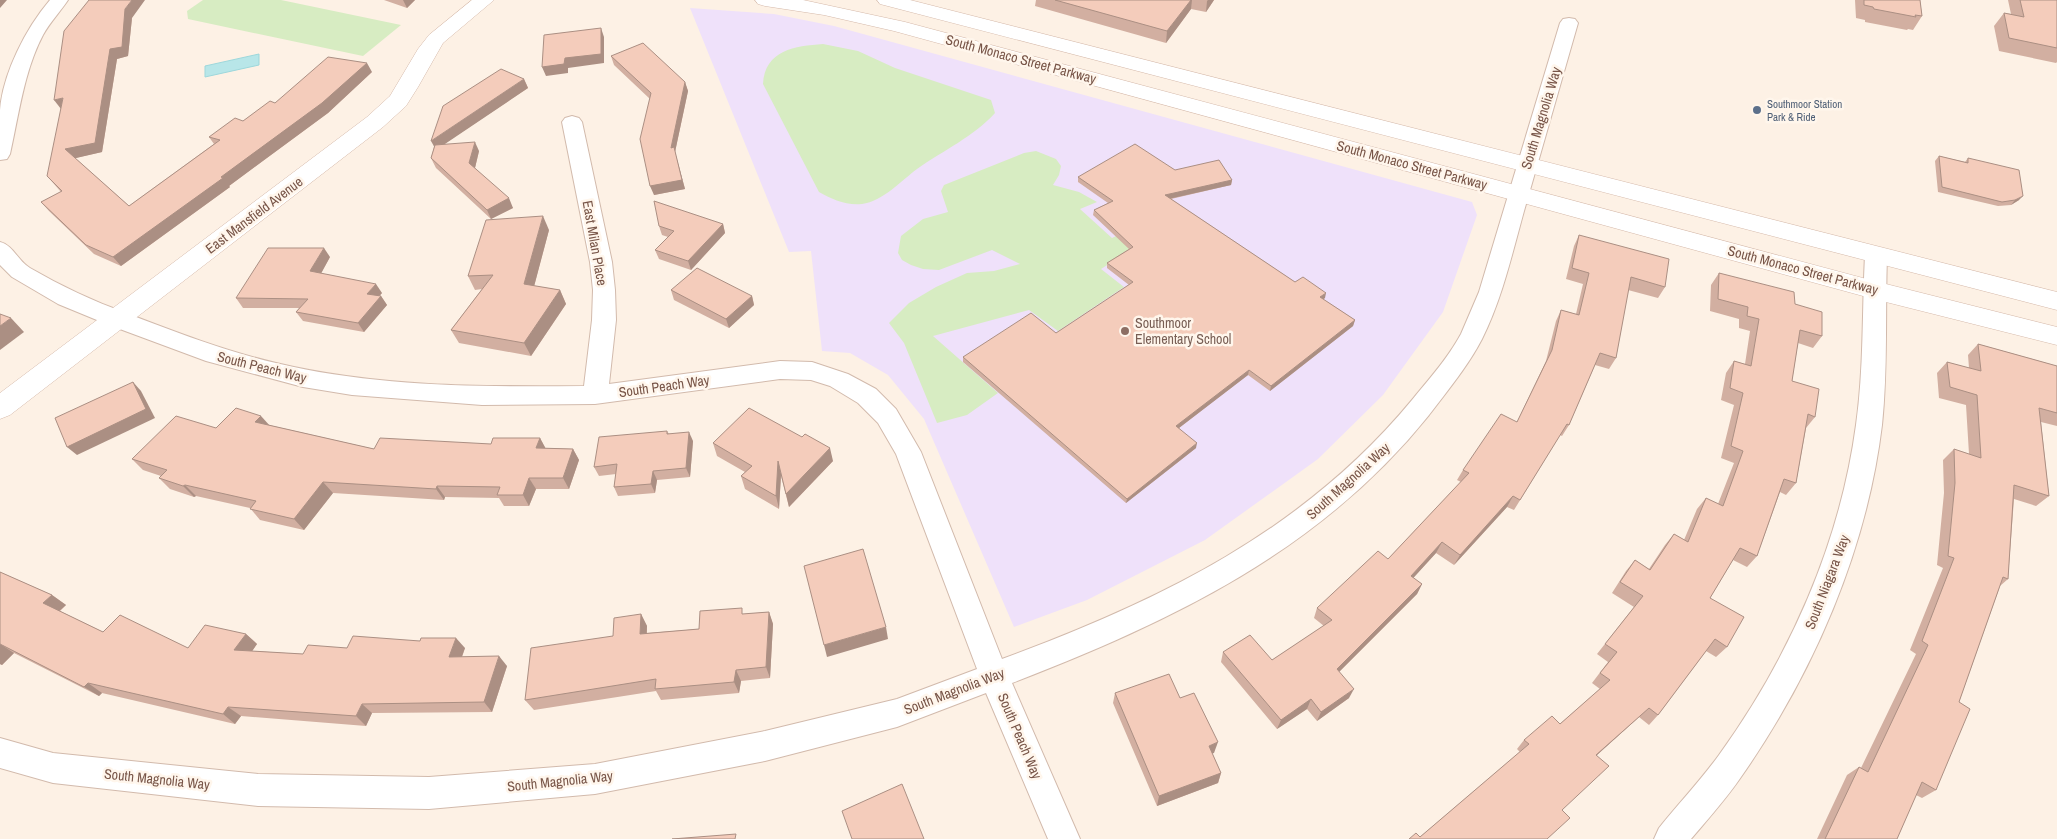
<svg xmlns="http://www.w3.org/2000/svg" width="2057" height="839" font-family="'Archivo Narrow',sans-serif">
<rect width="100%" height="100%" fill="#fdf1e5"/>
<polygon fill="#efe1fa" points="690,8 774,14 834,26 1472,202 1477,215 1443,312 1383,395 1318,459 1205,540 1087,600 1014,627 924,419 888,375 850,353 822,351 811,251 789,252"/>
<g fill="#d7ecc2">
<polygon points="203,0 281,0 401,25 363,56 188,19 187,11"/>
<path d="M 823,44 L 858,51 L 895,68 L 991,100 L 995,113 C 973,137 944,150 917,169 C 901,181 883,201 862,204 C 847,206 831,199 819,192 L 763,84 C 765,50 795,46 823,44 Z"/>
<polygon points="1036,151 1056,159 1061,166 1059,175 1053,185 1079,192 1097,202 1080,209 1112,238 1171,209 1183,217 1101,269 1124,287 1058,331 1029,310 933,336 998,393 967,415 937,423 904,343 889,323 909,303 936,287 967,273 994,271 1020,264 992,250 939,270 923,269 911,265 902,260 898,253 901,236 923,219 948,212 941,191 944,185 1024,153"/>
</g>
<polygon fill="#b8e6e8" stroke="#9dd7db" points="259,54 259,65 205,77 205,66"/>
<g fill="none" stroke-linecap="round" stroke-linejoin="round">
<defs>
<g id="street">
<path d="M 50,0 L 68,0 C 60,12 50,22 43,35 C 24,71 19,114 10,154 L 7,159 L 0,160 C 0,144 0,127 0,110 C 3,73 26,28 50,0 Z"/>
<path d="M 1569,18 L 1575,19 L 1578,23 C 1560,86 1542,148 1524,211 C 1512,254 1502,299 1482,339 C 1468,366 1448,390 1429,415 C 1319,552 1172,621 1012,683 L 1080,839 L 1048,839 L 986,693 L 897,727 L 765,761 L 595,794 L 429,809 L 258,806 L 53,783 L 0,768 L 0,738 L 53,753 L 258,774 L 429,777 L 595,764 L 765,731 L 897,699 L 977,669 L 896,454 L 878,423 L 858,403 L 830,386 L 811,380 L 780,379 L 595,404 L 482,405 L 352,395 L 303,387 L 206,361 L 109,325 L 58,304 L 12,277 L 0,265 L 0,242 C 13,245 18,261 30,268 C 61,286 93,301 126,313 C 175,332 225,351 276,363 C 376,387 481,387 584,386 L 592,320 L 593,290 L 590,262 L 562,122 L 565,118 L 572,116 L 579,118 L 582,122 L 612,262 L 615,290 L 616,320 L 609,384 L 780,361 L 812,362 L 848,374 L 876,389 L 896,409 L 921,452 L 1002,659 C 1159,601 1303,532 1412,400 C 1429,379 1448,358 1461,334 C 1467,320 1473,306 1479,292 L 1560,23 L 1563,19 Z"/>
<path d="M 1876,247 L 1884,250 L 1887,255 C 1885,312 1888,369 1882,425 C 1867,550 1813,674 1741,777 C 1726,799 1708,819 1691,839 L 1654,839 L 1659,828 C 1679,803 1701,780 1719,755 C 1789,658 1840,544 1856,425 C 1864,369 1862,312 1865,255 L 1868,250 Z"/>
</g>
<g id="secondary">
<polygon points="472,0 494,0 443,43 418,87 406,106 383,127 10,415 0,419 0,393 367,117 390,96 418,49 429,35"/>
<polygon points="755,0 803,0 905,22 1874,281 2057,327 2057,345 1874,299 894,31 824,15 765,6 758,4"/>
<polygon points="877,0 910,0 2057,292 2057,310 880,4"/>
</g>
</defs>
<use href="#street" stroke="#d2baac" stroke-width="2"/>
<use href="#secondary" stroke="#d5b9aa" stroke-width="1"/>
<use href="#street" fill="#fff" fill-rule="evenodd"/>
<use href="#secondary" fill="#fff" fill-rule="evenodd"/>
</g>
<g fill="#d2afa1">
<polygon points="384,0 415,0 407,8"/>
<polygon points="1036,0 1214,0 1206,12 1191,9 1166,43 1035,6"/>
<polygon points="1855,0 1920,0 1922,16 1913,30 1908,29 1907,30 1865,22 1865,20 1856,18"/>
<polygon points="2008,0 2057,0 2057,62 2056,63 1999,51 1994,26 2004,13 2011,14"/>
<polygon points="132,18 128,56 117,59 102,152 75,158 129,206 214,144 209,137 243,121 275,103 372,72 328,113 229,186 230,187 121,266 94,254 49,211 41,202 61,192 47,176"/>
<polygon points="611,56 685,82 688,91 675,152 685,189 654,195 650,99 614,65"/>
<polygon points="524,79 528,88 444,144 479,151 475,168 513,208 491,219 436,168 431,158 434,147"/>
<polygon points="1939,156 1965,162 1968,158 2019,200 2011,205 1998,206 1938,192 1935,161"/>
<polygon points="1175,170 1232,180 1231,185 1171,199 1295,282 1325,298 1323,299 1355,320 1353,326 1270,391 1248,375 1179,428 1196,448 1126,503 963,362 963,357 1056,333 1129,285 1107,268 1107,263 1129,249 1093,215 1094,210 1108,203 1078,182 1078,177"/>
<polygon points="723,224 725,233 691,270 659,259 655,250 668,237 662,235 659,226"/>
<polygon points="549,230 534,286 560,290 566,304 531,356 459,343 451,330 482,289 475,290 468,276"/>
<polygon points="1579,235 1665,287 1658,298 1628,290 1616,358 1609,369 1595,365 1569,425 1562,436 1560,435 1514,510 1507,507 1454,565 1436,553 1413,578 1422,584 1417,594 1339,672 1349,698 1317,721 1307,709 1277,729 1221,662 1223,652 1272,660 1324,626 1314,618 1317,608 1388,559 1461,482 1457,480 1463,470 1517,422 1546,361 1556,321 1561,310 1576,314 1583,284 1566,279 1574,246"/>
<polygon points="330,257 321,273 382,293 379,296 381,296 387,305 364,332 303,321 296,312 299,308 243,308 236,298"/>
<polygon points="1719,273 1795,304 1822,336 1813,348 1798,343 1792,381 1815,417 1806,428 1796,483 1786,495 1780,492 1757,556 1747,567 1733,560 1710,598 1727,647 1716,657 1706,651 1658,715 1649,725 1639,717 1597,755 1600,775 1420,837 1520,752 1517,749 1524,740 1560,724 1600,689 1592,683 1608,662 1597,654 1634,607 1612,593 1626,571 1635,560 1649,569 1665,545 1674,534 1684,540 1697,509 1706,498 1718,504 1734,463 1721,458 1734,405 1721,400 1726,373 1734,361 1745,364 1750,331 1739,328 1739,319 1710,311 1711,285"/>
<polygon points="671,290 752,296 754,305 729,328 674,300"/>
<polygon points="1978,344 2057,366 2057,426 2041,422 2049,496 2036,506 2014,499 2008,579 2000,586 1959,702 1936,790 1922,798 1916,795 1897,839 1817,839 1847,775 1859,767 1861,768 1916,654 1910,650 1943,568 1937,565 1944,493 1943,460 1954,449 1969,454 1966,405 1939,398 1937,373 1947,362 1969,368 1968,355"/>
<polygon points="269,425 374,449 491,444 540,438 545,448 573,449 579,460 569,489 536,489 529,506 504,506 499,498 445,497 444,500 333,493 304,530 260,520 250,508 196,496 194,497 170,489 159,478 161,476 143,470 132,459 216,428"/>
<polygon points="667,431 669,434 693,441 690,477 657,480 655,493 618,496 614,487 616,474 599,476 594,467"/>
<polygon points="713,443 833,461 789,507 781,476 779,509 745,489 741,476 745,472 717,456"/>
<polygon points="0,572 52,595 66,605 60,611 103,632 188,648 246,634 257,644 252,651 303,654 347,648 465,648 462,657 507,666 492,712 372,713 366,726 241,716 235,724 102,693 99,696 14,653 2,665 0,664"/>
<polygon points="769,612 773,624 770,678 741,681 739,693 661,700 656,691 534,710 525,700 613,636 641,614 647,626 647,633 699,629 745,614"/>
<polygon points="1115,693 1180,698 1214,753 1212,753 1221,773 1218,783 1157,806 1113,703"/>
</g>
<g fill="#ab8f83">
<polygon points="0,0 7,0 0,8"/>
<polygon points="132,0 145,0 132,18 128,56 117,59 102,152 72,159 65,149 125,9"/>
<polygon points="403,0 415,0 407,8"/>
<polygon points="1191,0 1192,0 1191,9 1166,43 1167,31"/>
<polygon points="1208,0 1214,0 1206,12 1207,1"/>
<polygon points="601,28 604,37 604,63 568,68 568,73 546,76 542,67"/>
<polygon points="367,63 372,72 328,113 229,186 230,187 121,266 113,257 221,177"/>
<polygon points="524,79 528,88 436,150 431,141"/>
<polygon points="685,82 688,91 675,152 685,189 654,195 650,186 671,148"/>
<polygon points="63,98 61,109 54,100"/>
<polygon points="475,142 479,151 474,172 469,163"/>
<polygon points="1232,180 1231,185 1164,200 1165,195"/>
<polygon points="2023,196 2019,200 2011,205 2015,200"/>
<polygon points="509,198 513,208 491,219 487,210"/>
<polygon points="543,216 549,230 531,298 524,284"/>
<polygon points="723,224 725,233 691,270 688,261"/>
<polygon points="324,248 330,257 317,281 310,271"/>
<polygon points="376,284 382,293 373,303 367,294"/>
<polygon points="560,290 566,304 531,356 524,343"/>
<polygon points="1326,293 1325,298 1319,302 1320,297"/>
<polygon points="381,296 387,305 364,332 358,323"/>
<polygon points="752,296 754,305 729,328 726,319"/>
<polygon points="11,318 24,332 0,350 0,326"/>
<polygon points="1355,320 1353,326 1270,391 1271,386"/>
<polygon points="1249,370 1248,375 1175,431 1176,426"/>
<polygon points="133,382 141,391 155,418 77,455 67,447"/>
<polygon points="261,416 271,427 255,422"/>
<polygon points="689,432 693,441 690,477 686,468"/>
<polygon points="540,438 546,449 536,448"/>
<polygon points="1197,443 1196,448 1126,503 1127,499"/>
<polygon points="830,448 833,461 789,507 786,494"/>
<polygon points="573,449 579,460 569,489 563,478"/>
<polygon points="778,461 781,474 779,509 776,496"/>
<polygon points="653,471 657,480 655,493 651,484"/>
<polygon points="529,478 536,489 529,506 523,495"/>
<polygon points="323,482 333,493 304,530 294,519"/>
<polygon points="185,485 196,496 194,497 183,486"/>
<polygon points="437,486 445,497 444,500 436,489"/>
<polygon points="1513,496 1507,507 1454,565 1460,555"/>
<polygon points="1442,542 1436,553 1406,586 1411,576"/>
<polygon points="1422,584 1417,594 1332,679 1337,669"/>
<polygon points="52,595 66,605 57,613 43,603"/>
<polygon points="769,612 773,624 770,678 766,667"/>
<polygon points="641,614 647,626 646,645 640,634"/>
<polygon points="886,627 888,639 827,657 824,645"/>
<polygon points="246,634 257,644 246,660 234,650"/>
<polygon points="456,638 465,648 458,667 449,657"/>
<polygon points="0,644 14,653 2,665 0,664"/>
<polygon points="499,656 507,666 492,712 484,702"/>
<polygon points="736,670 741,681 739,693 734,682"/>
<polygon points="88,683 102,693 99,696 84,687"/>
<polygon points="1354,689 1349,698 1317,721 1321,712"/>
<polygon points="1311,699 1307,709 1277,729 1281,720"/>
<polygon points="362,704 372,713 366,726 356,716"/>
<polygon points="228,707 241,716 235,724 223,714"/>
<polygon points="1649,708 1639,717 1587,764 1596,755"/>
<polygon points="1218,742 1214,753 1205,756 1209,746"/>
<polygon points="1221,773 1218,783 1157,806 1159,796"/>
</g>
<g fill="#f4ccbb" stroke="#ab8f83">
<polygon points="89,0 132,0 125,9 122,47 110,49 95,143 65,149 129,206 220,140 209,137 235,118 243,121 270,101 275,103 328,57 367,63 322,103 221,177 223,178 113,257 86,245 41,202 62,191 47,176 63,98 54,100 64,31"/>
<polygon points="1055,0 1191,0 1167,31"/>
<polygon points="1864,0 1920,0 1922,16 1915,15 1916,17 1874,9 1873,7 1864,5"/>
<polygon points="2020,0 2057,0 2057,48 2009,38 2004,13 2024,17"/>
<polygon points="601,28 601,54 565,58 564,64 542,67 544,35"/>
<polygon points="643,43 685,82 671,148 674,147 682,180 650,186 640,139 651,93 611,56"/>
<polygon points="501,69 524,79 431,141 443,106"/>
<polygon points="475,142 469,163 509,198 487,210 431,158 435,145"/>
<polygon points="1135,144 1175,170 1219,160 1232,180 1165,195 1295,282 1303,277 1326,293 1320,297 1355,320 1271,386 1249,370 1176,426 1197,443 1127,499 963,357 1031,313 1056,333 1133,282 1107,263 1133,247 1094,210 1113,201 1078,177"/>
<polygon points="1939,156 1968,163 1968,158 2019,170 2023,196 2015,200 2002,202 1942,187"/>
<polygon points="654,201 723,224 688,261 655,250 674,231 659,226"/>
<polygon points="543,216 524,284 560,290 524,343 451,330 493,275 468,276 486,220"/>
<polygon points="1579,235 1669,259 1665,287 1631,277 1616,358 1600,353 1569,425 1567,424 1520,500 1513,496 1460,555 1442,542 1411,576 1422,584 1337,669 1354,689 1321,712 1311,699 1281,720 1223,652 1250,635 1272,660 1332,620 1317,608 1378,551 1388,559 1469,473 1463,470 1501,414 1517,422 1552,350 1561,310 1579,315 1589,273 1572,268"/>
<polygon points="268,248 324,248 310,271 376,284 367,294 381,296 358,323 296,312 308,299 236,298"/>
<polygon points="697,268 752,296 726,319 671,290"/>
<polygon points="1719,273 1794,292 1795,304 1822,312 1822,336 1800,330 1792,381 1819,389 1815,417 1808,414 1796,483 1784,479 1757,556 1740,548 1710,598 1744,617 1727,647 1715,639 1658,715 1649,708 1596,755 1609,766 1562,810 1570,818 1547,839 1409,839 1416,833 1420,837 1529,744 1524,740 1552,716 1560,724 1610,680 1600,673 1617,652 1605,644 1643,596 1620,582 1635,560 1650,570 1674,534 1688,542 1706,498 1723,506 1743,451 1731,446 1743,393 1730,388 1734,361 1751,366 1759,319 1747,316 1748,307 1718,299"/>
<polygon points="0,314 11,318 0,326"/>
<polygon points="1978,344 2057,366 2057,413 2039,408 2049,496 2014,485 2008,579 2003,577 1959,702 1970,709 1936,790 1922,782 1897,839 1825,839 1859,767 1868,772 1928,645 1922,641 1954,558 1948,556 1955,483 1954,449 1981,458 1977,395 1950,387 1947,362 1981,371"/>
<polygon points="133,382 146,409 67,447 55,418"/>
<polygon points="236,408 261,416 255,422 374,449 380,438 491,444 493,438 540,438 536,448 573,449 563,478 529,478 523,495 497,495 500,487 437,486 436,489 323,482 294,519 250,509 256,501 185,485 183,486 159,478 167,470 132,459 176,416 216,428"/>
<polygon points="749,408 802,437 805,434 830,448 786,494 778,461 776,496 741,476 752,466 713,443"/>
<polygon points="667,431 667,434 689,432 686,468 653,471 651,484 614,487 617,464 594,467 599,437"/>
<polygon points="863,549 886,627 824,645 804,566"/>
<polygon points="0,572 52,595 43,603 103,632 120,615 188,648 205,625 246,634 234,650 303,654 308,645 347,648 353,636 420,641 421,638 456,638 449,657 499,656 484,702 362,704 356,716 228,707 223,714 88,683 84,687 0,644"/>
<polygon points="742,608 742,614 769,612 766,667 736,670 734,682 655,689 656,679 525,700 531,648 613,636 614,618 641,614 640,634 699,629 700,611"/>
<polygon points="1169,674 1180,698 1194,693 1218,742 1209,746 1221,773 1159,796 1115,693"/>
<polygon points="902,784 924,839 852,839 842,811"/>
<polygon points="736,834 735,839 672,839"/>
</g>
<circle fill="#5c6f8a" stroke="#fff6ec" stroke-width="2" cx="1757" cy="110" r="5"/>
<circle fill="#8d6e63" stroke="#fff6ec" stroke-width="2" cx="1125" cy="331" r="5"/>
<g text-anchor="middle" stroke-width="5" stroke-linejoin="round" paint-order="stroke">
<g font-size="11" fill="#4e5e75" stroke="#fff6ec" text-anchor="start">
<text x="1767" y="108">Southmoor Station<tspan x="1767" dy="13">Park &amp; Ride</tspan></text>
</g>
<g font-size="14" fill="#785548" stroke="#fff6ec">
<text transform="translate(1021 59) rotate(15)" y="5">South Monaco Street Parkway</text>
<text transform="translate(1541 118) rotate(-73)" y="5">South Magnolia Way</text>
<text transform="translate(1412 165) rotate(15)" y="5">South Monaco Street Parkway</text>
<text transform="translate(254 215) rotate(-37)" y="5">East Mansfield Avenue</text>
<text transform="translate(595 243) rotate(80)" y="5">East Milan Place</text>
<text transform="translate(1803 270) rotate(15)" y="5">South Monaco Street Parkway</text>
<text transform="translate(262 367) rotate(14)" y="5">South Peach Way</text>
<text transform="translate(664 386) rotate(-8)" y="5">South Peach Way</text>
<text transform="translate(1348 481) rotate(-42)" y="5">South Magnolia Way</text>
<text transform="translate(1827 582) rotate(-69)" y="5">South Niagara Way</text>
<text transform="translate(954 691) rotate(-21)" y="5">South Magnolia Way</text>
<text transform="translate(1020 736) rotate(67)" y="5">South Peach Way</text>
<text transform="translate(157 779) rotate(6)" y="5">South Magnolia Way</text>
<text transform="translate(560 781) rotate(-6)" y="5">South Magnolia Way</text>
</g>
<g font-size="14" fill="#785e54" stroke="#fff6ec" text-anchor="start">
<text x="1135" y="328">Southmoor<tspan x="1135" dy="16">Elementary School</tspan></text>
</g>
</g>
</svg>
